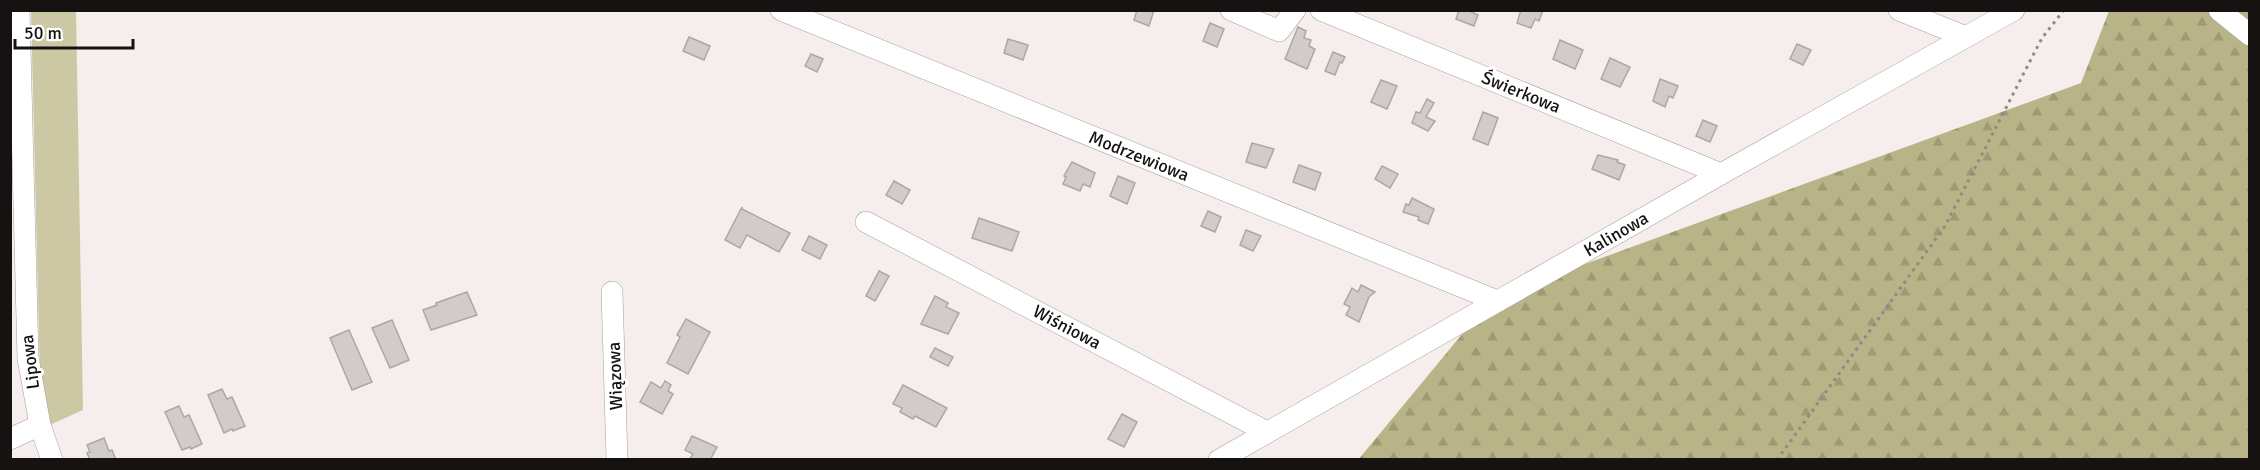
<svg xmlns="http://www.w3.org/2000/svg" width="2260" height="470" font-family="Signika,sans-serif">
<defs>
<pattern id="forest-firs" width="22" height="20" patternUnits="userSpaceOnUse" patternTransform="scale(1.5)"><rect width="22" height="20" fill="#b9b487"/><path d="M5 1l3.5 6h-7zM16 11l3.5 6h-7z" fill="#9e9a74"/></pattern>
</defs>
<rect width="100%" height="100%" fill="#f5eeec"/>
<polygon fill="#cbc8a3" points="31,11 76,11 83,410 43,428 41,420"/>
<polygon fill="url(#forest-firs)" points="2109,11 2249,11 2249,459 1358,460 1492,298 2081,83"/>
<g fill="#d2cbcc" stroke="#ada6a7" stroke-width="1.5">
<polygon points="1137,10 1154,10 1149,26 1134,20"/>
<polygon points="1459,10 1467,10 1478,15 1474,26 1456,19"/>
<polygon points="1521,10 1543,10 1539,21 1535,19 1531,28 1517,23"/>
<polygon points="1210,23 1224,29 1217,47 1203,41"/>
<polygon points="1298,27 1306,31 1304,38 1311,40 1309,46 1315,49 1307,69 1285,59"/>
<polygon points="689,37 710,46 704,60 683,51"/>
<polygon points="1008,39 1028,45 1023,60 1004,53"/>
<polygon points="1560,40 1583,50 1575,69 1553,59"/>
<polygon points="1797,44 1811,50 1803,65 1790,59"/>
<polygon points="1333,52 1345,57 1342,63 1340,62 1335,75 1325,71"/>
<polygon points="811,54 823,59 817,72 805,66"/>
<polygon points="1610,58 1630,67 1620,87 1601,79"/>
<polygon points="1660,79 1678,86 1673,98 1669,96 1665,107 1653,101"/>
<polygon points="1381,80 1397,86 1387,109 1371,102"/>
<polygon points="1427,99 1434,103 1426,117 1435,121 1428,131 1412,123 1416,112 1420,113"/>
<polygon points="1483,112 1498,118 1488,145 1473,139"/>
<polygon points="1703,120 1717,126 1710,142 1696,136"/>
<polygon points="1252,143 1274,149 1266,168 1246,162"/>
<polygon points="1598,155 1618,160 1617,162 1625,165 1619,180 1592,169"/>
<polygon points="1072,162 1095,173 1090,187 1083,184 1080,191 1063,184 1066,177 1064,176"/>
<polygon points="1299,165 1321,173 1315,190 1293,182"/>
<polygon points="1382,166 1398,174 1390,188 1375,179"/>
<polygon points="1118,176 1135,183 1127,204 1110,196"/>
<polygon points="894,181 910,190 902,204 886,195"/>
<polygon points="1412,198 1434,209 1428,224 1418,220 1419,217 1403,212 1406,204 1409,205"/>
<polygon points="742,207 742,209 790,233 779,252 747,235 740,248 725,240"/>
<polygon points="1208,211 1221,217 1215,232 1201,226"/>
<polygon points="979,218 1019,232 1012,251 972,238"/>
<polygon points="1246,230 1261,236 1253,251 1240,245"/>
<polygon points="809,236 827,245 820,259 802,250"/>
<polygon points="879,271 889,276 875,301 866,296"/>
<polygon points="1361,285 1375,292 1369,297 1359,322 1346,315 1350,307 1344,304 1352,288 1358,292"/>
<polygon points="467,292 477,315 431,330 423,310 437,305 436,303"/>
<polygon points="935,296 948,303 946,307 959,313 948,334 921,324"/>
<polygon points="686,319 710,332 688,374 667,363 680,337 677,335"/>
<polygon points="392,320 409,360 390,368 372,328"/>
<polygon points="349,330 372,382 352,390 330,338"/>
<polygon points="935,348 953,357 948,366 930,357"/>
<polygon points="665,381 671,385 668,391 673,394 662,414 640,402 651,382 661,388"/>
<polygon points="903,385 947,408 936,427 915,416 913,419 900,412 902,408 893,404"/>
<polygon points="222,389 227,399 232,397 245,426 233,431 232,429 224,433 208,395"/>
<polygon points="179,406 184,417 189,415 202,444 191,449 190,447 182,450 165,412"/>
<polygon points="1122,414 1137,422 1124,447 1108,439"/>
<polygon points="692,436 717,447 710,460 689,460 693,454 685,450"/>
<polygon points="104,438 109,451 112,450 116,460 90,460 87,453 90,452 87,445"/>
</g>
<g fill="none" stroke-linecap="round" stroke-linejoin="round">
<defs>
<g id="minor">
<polyline points="19,10 28,358 40,425 52,460"/>
<polyline points="781,10 1497,301"/>
<polyline points="1231,10 1279,31 1295,10"/>
<polyline points="1321,10 1721,174"/>
<polyline points="1899,10 1966,37"/>
<polyline points="2219,10 2250,35"/>
<polyline points="866,222 1267,432"/>
<polyline points="612,292 617,460"/>
<polyline points="10,439 40,425"/>
<polyline points="1219,460 1721,174 2014,10"/>
</g>
</defs>
<use href="#minor" stroke="#a6a09e" stroke-width="22"/>
<polyline stroke="#8f8988" stroke-width="3" stroke-dasharray="3 4.5" stroke-linecap="butt" points="1777,460 1945,226 2042,38 2064,10"/>
<use href="#minor" stroke="#fff" stroke-width="21"/>
</g>
<g text-anchor="middle" stroke-width="6" stroke-linejoin="round" paint-order="stroke">
<g font-size="18" fill="#151211" stroke="#fff">
<text transform="translate(1521 92) rotate(22)" y="6">Świerkowa</text>
<text transform="translate(1139 156) rotate(22)" y="6">Modrzewiowa</text>
<text transform="translate(1616 234) rotate(-30)" y="6">Kalinowa</text>
<text transform="translate(1067 327) rotate(28)" y="6">Wiśniowa</text>
<text transform="translate(30 362) rotate(-97)" y="6">Lipowa</text>
<text transform="translate(615 376) rotate(-92)" y="6">Wiązowa</text>
</g>
</g>
<rect width="2260" height="470" fill="none" stroke="#151211" stroke-width="24"/>
<path d="M15 39v9h118v-9" fill="none" stroke="#151211" stroke-width="3"/>
<text x="24" y="39" font-size="18" fill="#151211" stroke="#ffffff" stroke-width="4.5" paint-order="stroke">50 m</text>
</svg>
